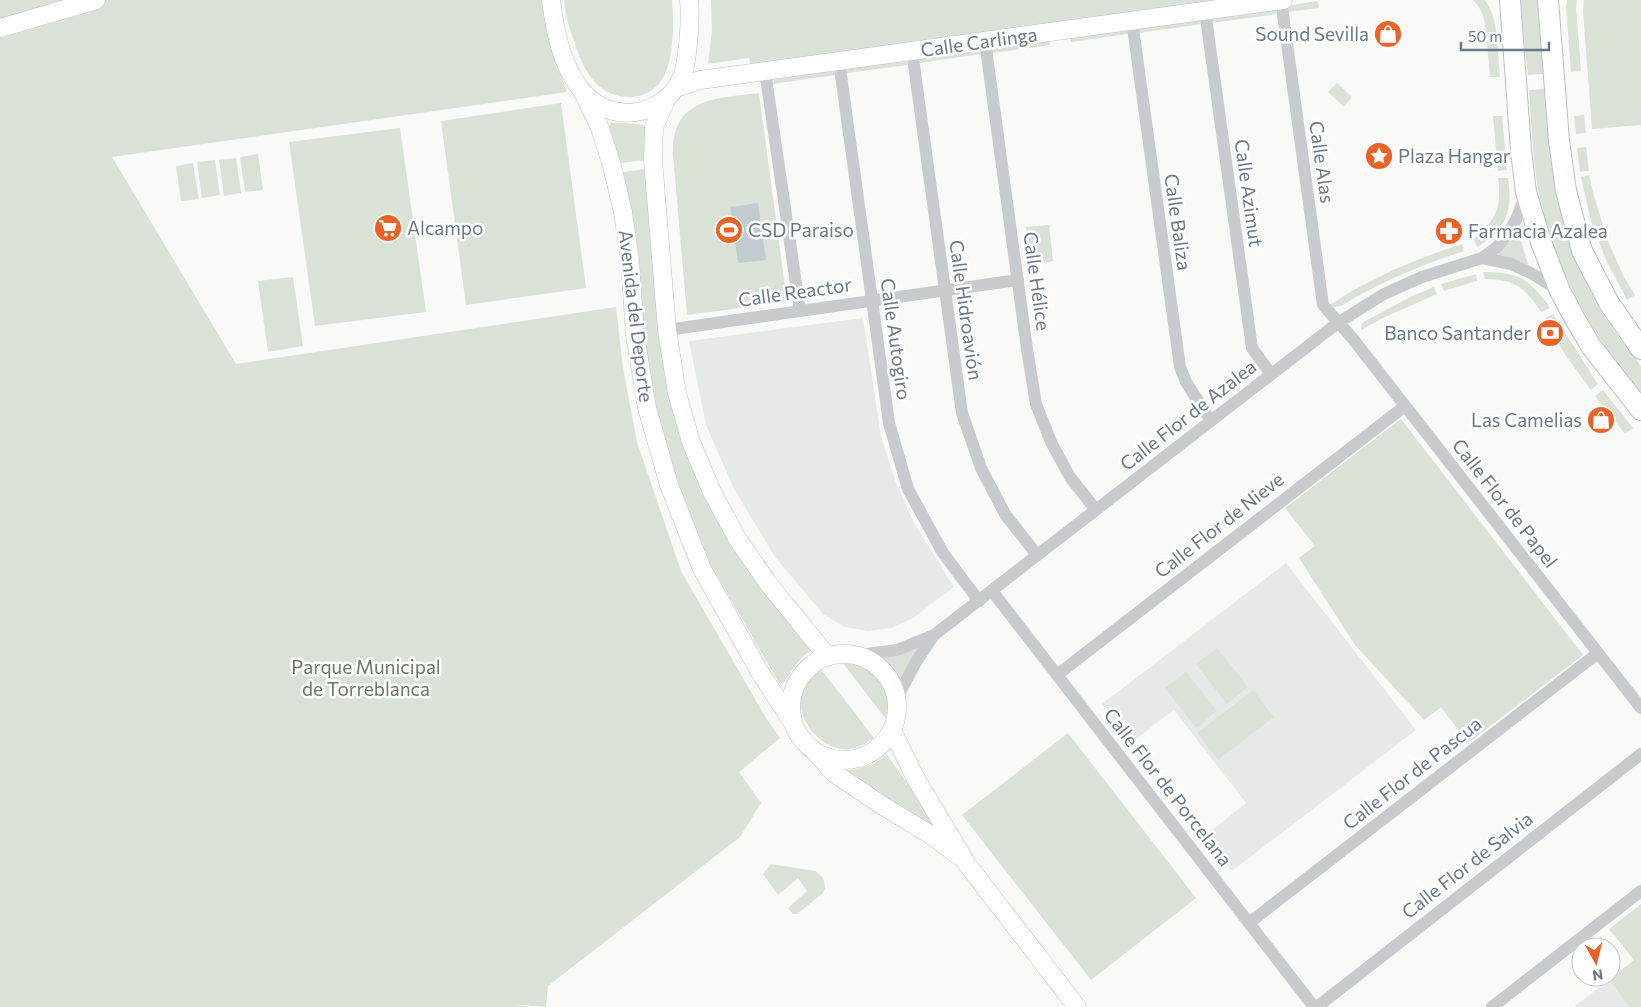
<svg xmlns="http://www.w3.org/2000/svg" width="1641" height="1007" font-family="Commissioner,sans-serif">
<rect width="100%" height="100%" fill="#f9f9f7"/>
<g fill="#e7e8e8">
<polygon points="863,318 881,436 896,483 914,523 954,587 913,618 892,628 868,631 845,627 823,614 775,557 734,489 706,425 689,341"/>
<polygon points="1286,563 1416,730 1232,871 1205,836 1246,803 1174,710 1132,742 1102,704"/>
<polygon points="1609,980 1630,1007 1574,1007"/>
</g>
<g fill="#dae2d8">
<path d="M 0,0 L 542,0 C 547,32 556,61 567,92 L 112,157 L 236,364 L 616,307 L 623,368 L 637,442 L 681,571 L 766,718 L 780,738 L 739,772 L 761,803 L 740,837 L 548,986 L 546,1007 L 510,1004 L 530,1007 L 0,1007 Z"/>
<path d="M 564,0 L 672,0 C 674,23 675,66 658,85 C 650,93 638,98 627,97 C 596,96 582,67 574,41 C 569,28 565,14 564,0 Z"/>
<polygon points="711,0 1235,0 751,67 749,58 708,64 712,30"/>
<path d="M 1473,0 L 1485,0 C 1493,12 1495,22 1497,36 L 1486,37 C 1485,22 1484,11 1473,0 Z"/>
<polygon points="1520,0 1538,0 1543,74 1528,75"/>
<polygon points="1567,0 1577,0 1576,6 1581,71 1571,72 1566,8"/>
<polygon points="1584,0 1641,0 1641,125 1592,129 1583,11"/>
<polygon points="1318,1 1319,8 1288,12 1288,8 1292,5"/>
<polygon points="1271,8 1276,10 1277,14 1212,23 1212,19 1215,15"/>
<polygon points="1199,20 1202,24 1139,33 1139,29"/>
<polygon points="1128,30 1128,34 1071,42 1070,35"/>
<polygon points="1049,38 1050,45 992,53 992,49"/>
<polygon points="1497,41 1500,77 1490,77 1487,42"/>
<polygon points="977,48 980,50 982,54 919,63 921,56"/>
<polygon points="904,58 908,65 846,73 846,69 849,66"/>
<polygon points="833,70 836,75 773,84 775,79 779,75"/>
<polygon points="1337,83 1352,97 1344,107 1328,92"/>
<path d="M 1544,89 C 1549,149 1554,207 1577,263 C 1588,288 1600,311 1616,333 C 1621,341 1638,360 1641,367 C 1641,373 1641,386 1641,393 C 1626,373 1609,354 1596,332 C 1566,285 1545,233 1536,177 C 1532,148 1531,119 1529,90 Z"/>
<path d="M 759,93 L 787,302 L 687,315 L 673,155 C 671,98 716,98 759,93 Z"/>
<polygon points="561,103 586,288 466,305 441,121"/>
<polygon points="1584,115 1586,133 1576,134 1574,116"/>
<polygon points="1493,116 1502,116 1507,170 1498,171"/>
<path d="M 611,123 C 619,123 641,123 645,126 L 645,160 L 620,163 L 608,126 Z"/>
<polygon points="400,128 426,312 315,326 289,142"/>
<polygon points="1586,147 1589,171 1580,172 1577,148"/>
<polygon points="258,154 263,190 245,192 240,157"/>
<polygon points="236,158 241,193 224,196 219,160"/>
<polygon points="215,160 220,195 202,198 197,162"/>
<polygon points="193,163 199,199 181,201 176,166"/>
<polygon points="646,169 685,444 812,649 801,658 781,686 706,557 676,483 655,407 643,335 631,211 623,172"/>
<polygon points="1589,175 1594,196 1606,235 1597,238 1590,217 1581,177"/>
<path d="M 1498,178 L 1508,178 C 1513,210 1507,230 1477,247 L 1474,239 C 1496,221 1502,206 1498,178 Z"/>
<polygon points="1049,225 1053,261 1030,266 1026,227"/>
<polygon points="1517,229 1529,267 1489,257"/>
<polygon points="1607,239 1624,277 1635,295 1627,300 1606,260 1599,242"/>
<path d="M 1462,244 L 1464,251 C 1421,265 1380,282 1341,306 L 1334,307 L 1330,305 C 1371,277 1416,259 1462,244 Z"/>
<path d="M 1483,272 C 1519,272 1530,279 1550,308 L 1541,312 C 1525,287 1514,279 1485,279 Z"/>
<polygon points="1476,274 1477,281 1444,291 1441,284"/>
<polygon points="293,277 303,346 268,352 258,281"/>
<polygon points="1434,287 1437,294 1383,318 1361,330 1362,323 1408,298"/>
<polygon points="1553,314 1598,384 1591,390 1566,356 1544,319"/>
<polygon points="1603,390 1633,428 1625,434 1595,396"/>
<polygon points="1401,419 1583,655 1468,743 1441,707 1424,720 1355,645 1299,558 1315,546 1285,508"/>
<polygon points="921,645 898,683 890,670 879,658"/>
<polygon points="1217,648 1248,687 1227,704 1196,664"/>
<path d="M 842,662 C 865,663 885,678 888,703 C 888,708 886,714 886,719 Z"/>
<path d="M 820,668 L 874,738 C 867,743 859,748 850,749 C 824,752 797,722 801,697 C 803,685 813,676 820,668 Z"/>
<polygon points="1186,672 1217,711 1196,728 1165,688"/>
<polygon points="1253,690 1274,717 1218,760 1197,733"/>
<polygon points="1068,733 1196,898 1091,980 962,815"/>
<path d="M 887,755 L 939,827 L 937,831 L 841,771 C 861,769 871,766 887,755 Z"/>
<polygon points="771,864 815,871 822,877 824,881 825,888 823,893 797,914 793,914 788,908 807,891 798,878 778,895 763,874"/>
<polygon points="1641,904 1641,1007 1630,1007 1609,980 1634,960 1609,929"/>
</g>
<polygon fill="#c2cbd1" points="758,203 766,260 738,263 730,207"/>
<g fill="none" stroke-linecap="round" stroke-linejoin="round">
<defs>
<g id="secondary">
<path d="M 551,0 C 555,31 562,68 583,92 C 611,125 663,117 681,79 C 688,64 691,17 689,0"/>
<polyline points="0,28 96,0"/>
<polyline points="676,88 700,80 1283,0"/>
<polyline points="583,92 600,128 612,166 623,212 630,261 635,335 647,408 669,485 702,569 761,674 793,723"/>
<polyline points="666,100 654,127 653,160 667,330 677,393 691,442 712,492 737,538 767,582 827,656"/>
<circle cx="844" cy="707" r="53"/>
<polyline points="892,730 916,779 967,864 1077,1007"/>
<polyline points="816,753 834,773 883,806 931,835 959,856"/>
</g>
<g id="primary">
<polyline points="1510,0 1521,151 1526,192 1541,242 1560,291 1575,319 1591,346 1641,410"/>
<polyline points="1548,0 1559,141 1566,191 1582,251 1609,303 1641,349"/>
</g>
</defs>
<use href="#secondary" stroke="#bbc0c5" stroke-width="19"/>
<use href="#primary" stroke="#babec2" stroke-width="22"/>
<g stroke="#c7cbce" stroke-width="12">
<polyline points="1281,0 1323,305 1353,339 1641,708"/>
<polyline points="1205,11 1252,348 1271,374"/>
<polyline points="1132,21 1180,367 1186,382 1211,421"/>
<polyline points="985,41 1027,349 1036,404 1051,442 1070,477 1096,510"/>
<polyline points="912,51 962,413 981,468 1005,514 1037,555"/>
<polyline points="839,61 889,423 908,489 943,553 979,601"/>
<polyline points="765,71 800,311"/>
<polyline points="1482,258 1511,264 1531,273 1560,291"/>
<polyline points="667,330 1018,280"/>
<polyline points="992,591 1314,1007"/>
<polyline points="859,655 897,650 934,635 1339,322 1384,294 1422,277 1482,258 1497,247 1506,236 1516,220 1526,194"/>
<polyline points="1057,675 1405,406"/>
<polyline points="897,698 916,662 934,635"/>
<polyline points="1249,923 1598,653"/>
<polyline points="1317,1007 1641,754"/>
<polyline points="1492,1007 1641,891"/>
</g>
<use href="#secondary" stroke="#fff" stroke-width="18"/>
<use href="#primary" stroke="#fff" stroke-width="20"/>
</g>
<defs>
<symbol id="shop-disc" viewBox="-11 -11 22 22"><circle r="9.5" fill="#eb6226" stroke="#fff"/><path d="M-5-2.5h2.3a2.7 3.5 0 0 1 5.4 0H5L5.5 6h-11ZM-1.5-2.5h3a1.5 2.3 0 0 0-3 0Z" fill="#fff"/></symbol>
<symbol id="sight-disc" viewBox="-11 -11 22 22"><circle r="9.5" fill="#eb6226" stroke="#fff"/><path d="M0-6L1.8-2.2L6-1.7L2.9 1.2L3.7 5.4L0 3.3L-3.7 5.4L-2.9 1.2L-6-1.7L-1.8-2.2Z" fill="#fff"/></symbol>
<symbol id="supermarket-disc" viewBox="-11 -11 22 22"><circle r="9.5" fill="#eb6226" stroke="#fff"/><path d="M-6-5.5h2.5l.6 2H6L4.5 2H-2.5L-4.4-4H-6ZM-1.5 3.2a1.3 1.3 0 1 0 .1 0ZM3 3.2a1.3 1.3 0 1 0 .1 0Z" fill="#fff"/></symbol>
<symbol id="stadium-disc" viewBox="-11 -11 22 22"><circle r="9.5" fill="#eb6226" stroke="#fff"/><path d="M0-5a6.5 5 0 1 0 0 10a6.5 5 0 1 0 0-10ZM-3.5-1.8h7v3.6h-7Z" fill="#fff"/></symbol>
<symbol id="pharmacy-disc" viewBox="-11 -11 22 22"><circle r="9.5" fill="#eb6226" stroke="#fff"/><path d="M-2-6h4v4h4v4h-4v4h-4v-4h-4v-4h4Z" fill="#fff"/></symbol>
<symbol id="bank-disc" viewBox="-11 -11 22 22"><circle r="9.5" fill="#eb6226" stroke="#fff"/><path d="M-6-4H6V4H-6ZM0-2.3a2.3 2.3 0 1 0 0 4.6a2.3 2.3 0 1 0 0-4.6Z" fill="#fff"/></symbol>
</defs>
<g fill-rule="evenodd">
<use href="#shop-disc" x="1372" y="18" width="32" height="32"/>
<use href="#sight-disc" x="1363" y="140" width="32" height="32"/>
<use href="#supermarket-disc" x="372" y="212" width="32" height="32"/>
<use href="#stadium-disc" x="713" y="214" width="32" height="32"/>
<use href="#pharmacy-disc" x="1433" y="215" width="32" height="32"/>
<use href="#bank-disc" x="1534" y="317" width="32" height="32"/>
<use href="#shop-disc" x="1585" y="404" width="32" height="32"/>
</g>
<g text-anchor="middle" stroke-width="5" stroke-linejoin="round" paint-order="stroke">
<g font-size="19" fill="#677889" stroke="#fff" text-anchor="start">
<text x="1369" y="41" text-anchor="end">Sound Sevilla</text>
<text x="1398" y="163">Plaza Hangar</text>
<text x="407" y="235">Alcampo</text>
<text x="748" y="237">CSD Paraiso</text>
<text x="1468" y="238">Farmacia Azalea</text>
<text x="1531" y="340" text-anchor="end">Banco Santander</text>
<text x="1582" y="427" text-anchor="end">Las Camelias</text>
</g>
<g font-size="19" fill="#677889" stroke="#fff">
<text transform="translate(979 42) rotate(-8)" y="7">Calle Carlinga</text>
<text transform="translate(1322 162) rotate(82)" y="7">Calle Alas</text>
<text transform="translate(1249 193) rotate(82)" y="7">Calle Azimut</text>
<text transform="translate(1178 222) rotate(82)" y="7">Calle Baliza</text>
<text transform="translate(1037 281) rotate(82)" y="7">Calle Hélice</text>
<text transform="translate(795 292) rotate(-8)" y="7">Calle Reactor</text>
<text transform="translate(966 310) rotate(82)" y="7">Calle Hidroavión</text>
<text transform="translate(636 316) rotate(83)" y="7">Avenida del Deporte</text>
<text transform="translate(896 339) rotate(82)" y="7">Calle Autogiro</text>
<text transform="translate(1188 415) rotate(-38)" y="7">Calle Flor de Azalea</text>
<text transform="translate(1505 503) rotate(52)" y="7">Calle Flor de Papel</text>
<text transform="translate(1219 525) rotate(-38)" y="7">Calle Flor de Nieve</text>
<text transform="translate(1412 773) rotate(-38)" y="7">Calle Flor de Pascua</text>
<text transform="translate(1168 787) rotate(52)" y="7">Calle Flor de Porcelana</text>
<text transform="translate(1467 865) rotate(-38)" y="7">Calle Flor de Salvia</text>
</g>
<g font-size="19" fill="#667a62" stroke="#fff">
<text x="366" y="674">Parque Municipal<tspan x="366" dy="22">de Torreblanca</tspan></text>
</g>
</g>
<g transform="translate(1596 962) rotate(172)"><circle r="24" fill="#ffffff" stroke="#c2c9d0"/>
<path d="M0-4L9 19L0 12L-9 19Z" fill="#eb6226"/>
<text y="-8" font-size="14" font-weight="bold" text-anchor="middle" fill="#677889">N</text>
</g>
<path d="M1461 42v8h88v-8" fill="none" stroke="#677889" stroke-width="2.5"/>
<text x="1468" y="42" font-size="15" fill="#677889" stroke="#ffffff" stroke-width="4" paint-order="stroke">50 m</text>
</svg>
